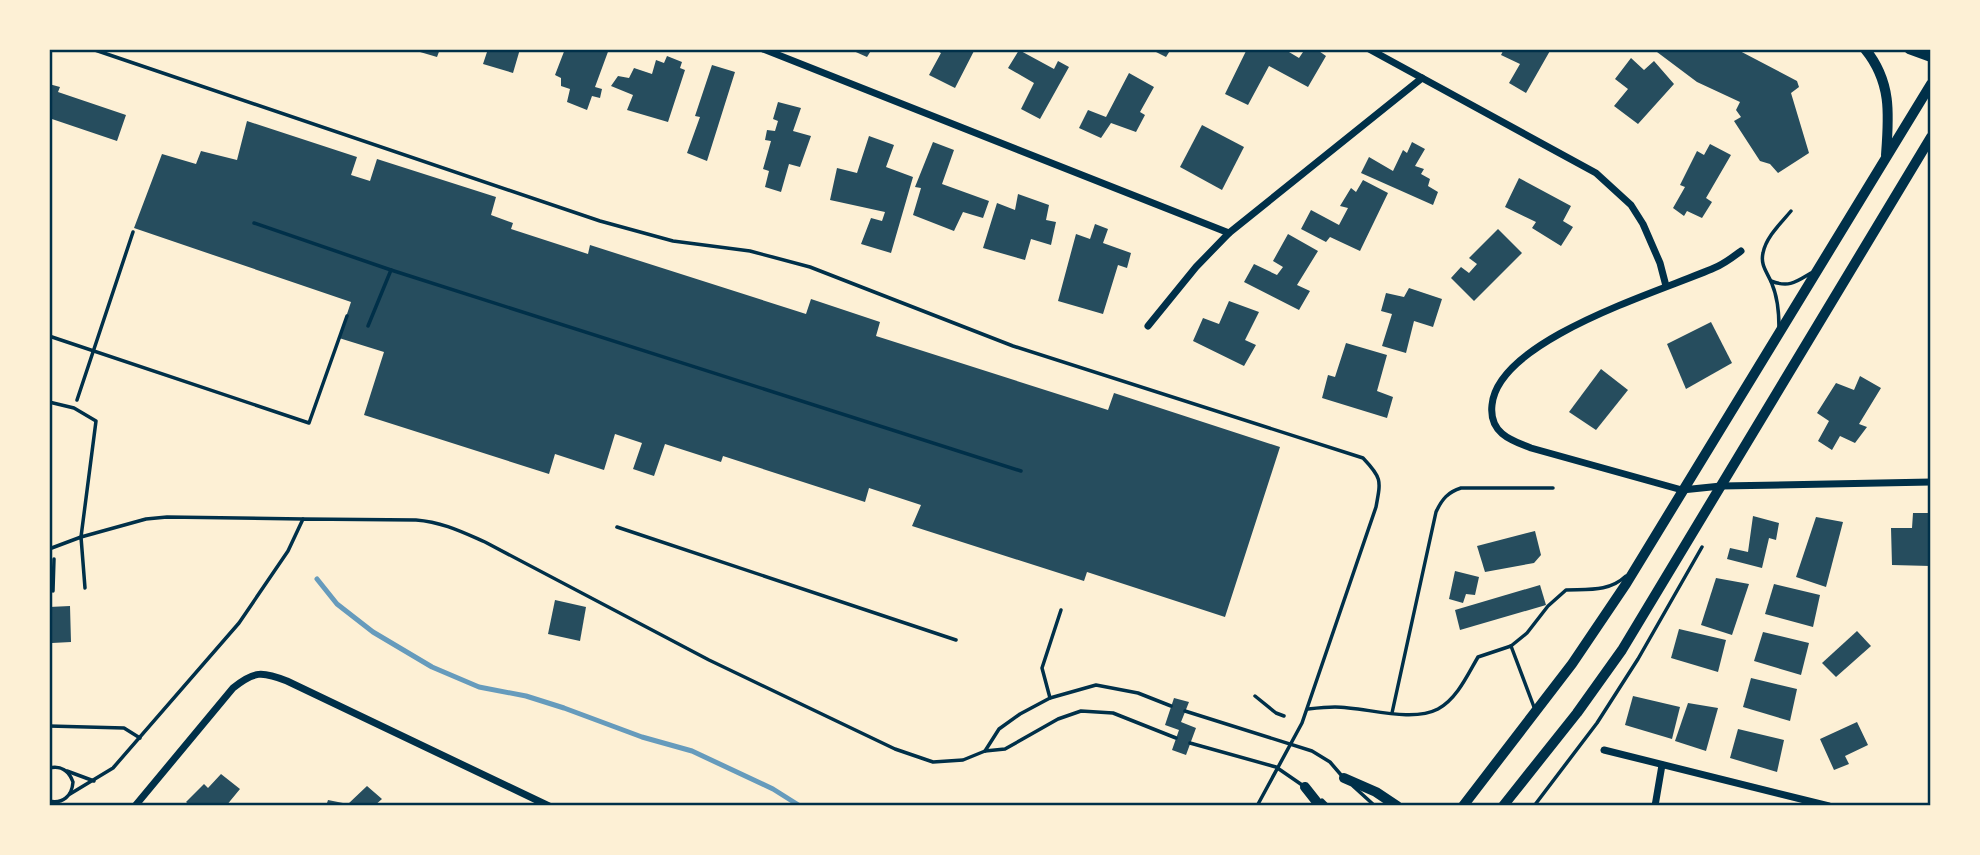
<svg xmlns="http://www.w3.org/2000/svg" width="1980" height="855" font-family="'Exo 2',sans-serif">
<rect width="100%" height="100%" fill="#fdf0d5"/>
<g fill="none" stroke-linecap="round" stroke-linejoin="round">
<polyline stroke="#669bbc" stroke-width="5" points="317,579 337,604 373,632 432,667 479,687 526,696 564,708 642,737 692,751 773,789 800,806"/>
</g>
<g fill="#264d5e">
<polygon points="421,49 440,49 437,57 420,52"/>
<polygon points="488,49 520,49 513,73 483,64"/>
<polygon points="565,49 609,49 595,87 602,89 600,98 592,96 587,110 567,102 570,89 561,86 561,78 555,75"/>
<polygon points="849,49 872,49 867,57"/>
<polygon points="934,49 975,49 955,88 929,75 941,53"/>
<polygon points="1150,49 1171,49 1166,57"/>
<polygon points="1247,49 1284,49 1299,58 1305,49 1316,49 1326,56 1308,87 1269,66 1248,105 1225,94"/>
<polygon points="1504,49 1551,49 1526,93 1509,83 1520,64 1501,55"/>
<polygon points="1653,49 1736,49 1797,81 1799,87 1791,93 1809,153 1778,173 1770,164 1760,161 1734,121 1741,117 1736,110 1740,102 1697,82"/>
<polygon points="1019,50 1054,69 1058,61 1069,67 1040,119 1021,109 1034,83 1008,68"/>
<polygon points="667,56 682,62 680,68 685,70 668,122 627,110 633,95 611,86 618,76 629,78 634,68 652,74 656,60 664,63"/>
<polygon points="1631,58 1644,70 1654,61 1674,84 1638,124 1614,106 1628,89 1615,79"/>
<polygon points="712,65 735,72 707,161 687,153 700,117 695,116"/>
<polygon points="1129,73 1154,87 1140,112 1145,115 1136,132 1111,123 1101,138 1079,128 1088,110 1106,117"/>
<polygon points="49,84 60,87 58,92 126,115 117,141 49,118"/>
<polygon points="778,102 801,108 793,131 811,136 800,167 789,164 781,192 765,187 769,171 763,169 771,141 765,140 767,130 775,131 778,121 773,119"/>
<polygon points="247,121 357,157 351,175 370,181 377,159 496,197 491,215 513,223 511,229 588,254 590,245 806,314 811,299 880,322 876,336 1108,410 1114,393 1280,447 1225,617 1087,572 1084,581 912,526 921,505 869,488 865,502 723,456 721,462 665,444 654,476 633,469 642,443 615,434 604,470 555,454 549,474 364,415 384,352 339,338 351,302 134,228 162,154 196,164 201,151 237,160"/>
<polygon points="1202,125 1244,147 1222,190 1180,167"/>
<polygon points="869,136 894,145 886,167 913,177 891,253 861,244 871,218 882,221 885,212 830,200 837,168 857,173"/>
<polygon points="933,142 954,150 942,184 989,201 983,218 963,212 954,231 913,215 921,188 915,187"/>
<polygon points="1412,142 1425,149 1415,166 1424,169 1421,174 1430,179 1428,186 1438,192 1433,205 1361,173 1369,157 1393,171 1403,150 1407,153"/>
<polygon points="1710,144 1731,155 1706,198 1712,202 1702,218 1687,211 1684,216 1673,208 1685,187 1680,185 1697,151 1704,155"/>
<polygon points="1519,178 1571,206 1563,221 1573,227 1561,246 1532,228 1536,222 1505,207"/>
<polygon points="1363,180 1388,193 1360,251 1330,237 1326,242 1301,229 1311,210 1339,225 1348,208 1340,206 1351,188 1356,192"/>
<polygon points="1018,194 1049,205 1046,220 1056,222 1051,245 1031,239 1025,260 983,248 997,203 1015,210"/>
<polygon points="1095,224 1108,229 1103,243 1131,253 1127,268 1118,265 1103,314 1058,301 1076,234 1090,239"/>
<polygon points="1498,229 1522,253 1474,301 1451,278 1461,267 1469,273 1477,264 1469,258"/>
<polygon points="1288,234 1318,251 1297,285 1310,291 1299,310 1244,282 1254,264 1277,275 1283,267 1273,261"/>
<polygon points="1409,288 1442,299 1433,327 1414,321 1406,353 1382,346 1392,314 1381,311 1386,293 1404,297"/>
<polygon points="1229,301 1259,312 1245,340 1256,345 1244,366 1193,341 1203,318 1219,324"/>
<polygon points="1711,322 1732,363 1686,389 1667,344"/>
<polygon points="1346,343 1387,355 1377,391 1393,397 1387,418 1322,398 1328,375 1335,377"/>
<polygon points="1601,369 1628,390 1596,430 1569,412"/>
<polygon points="1860,376 1881,388 1859,424 1867,427 1855,443 1840,436 1832,450 1818,441 1829,421 1817,413 1836,383 1854,390"/>
<polygon points="1913,513 1929,513 1931,566 1892,565 1891,528 1912,528"/>
<polygon points="1753,516 1779,523 1776,540 1769,538 1762,568 1727,559 1730,548 1748,552"/>
<polygon points="1816,517 1843,522 1826,587 1796,577"/>
<polygon points="1535,531 1541,555 1534,563 1485,572 1477,546"/>
<polygon points="1455,571 1479,577 1475,595 1466,594 1463,603 1449,599"/>
<polygon points="1716,578 1749,584 1732,635 1701,625"/>
<polygon points="1774,584 1820,595 1813,627 1765,614"/>
<polygon points="1540,585 1546,605 1460,630 1455,610"/>
<polygon points="555,600 586,607 580,641 548,634"/>
<polygon points="70,606 71,642 52,643 49,656 49,607"/>
<polygon points="1679,629 1726,640 1718,672 1671,658"/>
<polygon points="1857,631 1871,646 1836,677 1822,663"/>
<polygon points="1763,632 1809,643 1801,675 1754,661"/>
<polygon points="1751,678 1797,689 1790,721 1743,707"/>
<polygon points="1633,696 1680,707 1672,739 1625,725"/>
<polygon points="1174,698 1189,702 1181,722 1196,728 1186,755 1172,750 1179,730 1165,725"/>
<polygon points="1688,703 1718,708 1706,751 1675,741"/>
<polygon points="1857,722 1868,745 1845,756 1849,764 1834,770 1820,739"/>
<polygon points="1738,729 1784,740 1777,772 1730,758"/>
<polygon points="221,774 240,789 226,806 191,806 186,802 204,784 208,788"/>
<polygon points="367,786 382,799 374,806 326,806 328,800 348,804"/>
</g>
<g fill="none" stroke-linecap="round" stroke-linejoin="round">
<g stroke="#003049" stroke-width="3.5">
<polyline points="254,223 391,270"/>
<polyline points="368,326 391,270 1021,471"/>
<polyline points="49,336 309,423 347,316"/>
<polyline points="77,400 133,232"/>
<polyline points="617,527 956,640"/>
<polyline points="53,591 54,559"/>
<polyline points="1255,696 1276,713 1284,716"/>
<polyline points="1534,806 1597,723 1638,659 1702,547"/>
</g>
<g stroke="#003049" stroke-width="3.5">
<path d="M 92,49 L 600,221 L 673,241 L 750,251 L 810,267 L 1013,346 L 1363,458 C 1382,478 1381,480 1376,507 L 1302,723 L 1257,806"/>
<path d="M 1771,281 C 1789,288 1796,282 1811,273"/>
<path d="M 1779,328 C 1779,313 1778,298 1772,284 C 1768,273 1760,266 1763,253 C 1766,237 1781,223 1791,211"/>
<polyline points="49,402 74,408 96,421 81,537 146,519 167,517 303,519"/>
<polyline points="49,549 81,537 85,588"/>
<polyline points="1511,646 1534,707"/>
<polyline points="1050,698 1042,668 1061,610"/>
<path d="M 1308,709 C 1317,708 1326,707 1335,707 C 1365,707 1411,723 1438,709 C 1457,699 1468,674 1478,657 L 1511,646 L 1527,633 L 1548,606 L 1566,590 C 1588,589 1609,592 1626,576"/>
<polyline points="1185,711 1312,751 1330,762 1342,776"/>
<path d="M 1392,713 L 1436,512 C 1442,499 1448,492 1461,488 L 1553,488"/>
<polyline points="49,726 124,728 140,738"/>
<polyline points="1190,743 1276,767 1305,787"/>
<polyline points="985,751 999,729 1020,714 1050,698 1096,685 1138,693 1171,706"/>
<path d="M 49,768 C 61,765 69,771 73,782 C 72,796 63,804 49,801"/>
<polyline points="67,771 94,781"/>
<polyline points="1353,786 1375,806"/>
<path d="M 70,794 L 113,768 L 239,623 L 288,551 L 303,519 L 416,520 C 442,522 462,532 485,542 L 709,660 L 895,749 L 933,762 L 963,760 L 985,751 L 1005,749 L 1058,719 L 1081,711 L 1113,713 L 1176,738"/>
<polyline points="1322,800 1328,806"/>
</g>
<g stroke="#003049" stroke-width="7">
<polyline points="763,49 1229,233"/>
<polyline points="1369,49 1596,173 1631,205 1643,224 1660,263 1666,286"/>
<path d="M 1741,251 C 1733,257 1724,264 1714,268 C 1662,291 1498,339 1492,405 C 1489,432 1509,440 1531,448 L 1682,490 L 1721,486 L 1931,482"/>
<polyline points="1148,326 1196,267 1229,233 1422,78"/>
<polyline points="1604,750 1829,806"/>
<path d="M 135,806 L 233,688 C 254,671 262,671 287,681 L 549,806"/>
<polyline points="1655,806 1662,765"/>
</g>
<g stroke="#003049" stroke-width="10">
<path d="M 1865,49 C 1892,82 1889,115 1886,155"/>
<polyline points="1909,49 1931,57"/>
<polyline points="1344,778 1376,792 1397,806"/>
<polyline points="1305,787 1320,806"/>
<polyline points="1463,806 1572,664 1626,584 1931,84"/>
<polyline points="1503,806 1577,713 1622,650 1931,137"/>
</g>
</g>
<rect width="1980" height="855" fill="none" stroke="#fdf0d5" stroke-width="102"/>
<rect x="51" y="51" width="1878" height="753" fill="none" stroke="#003049" stroke-width="2.5"/>
</svg>
